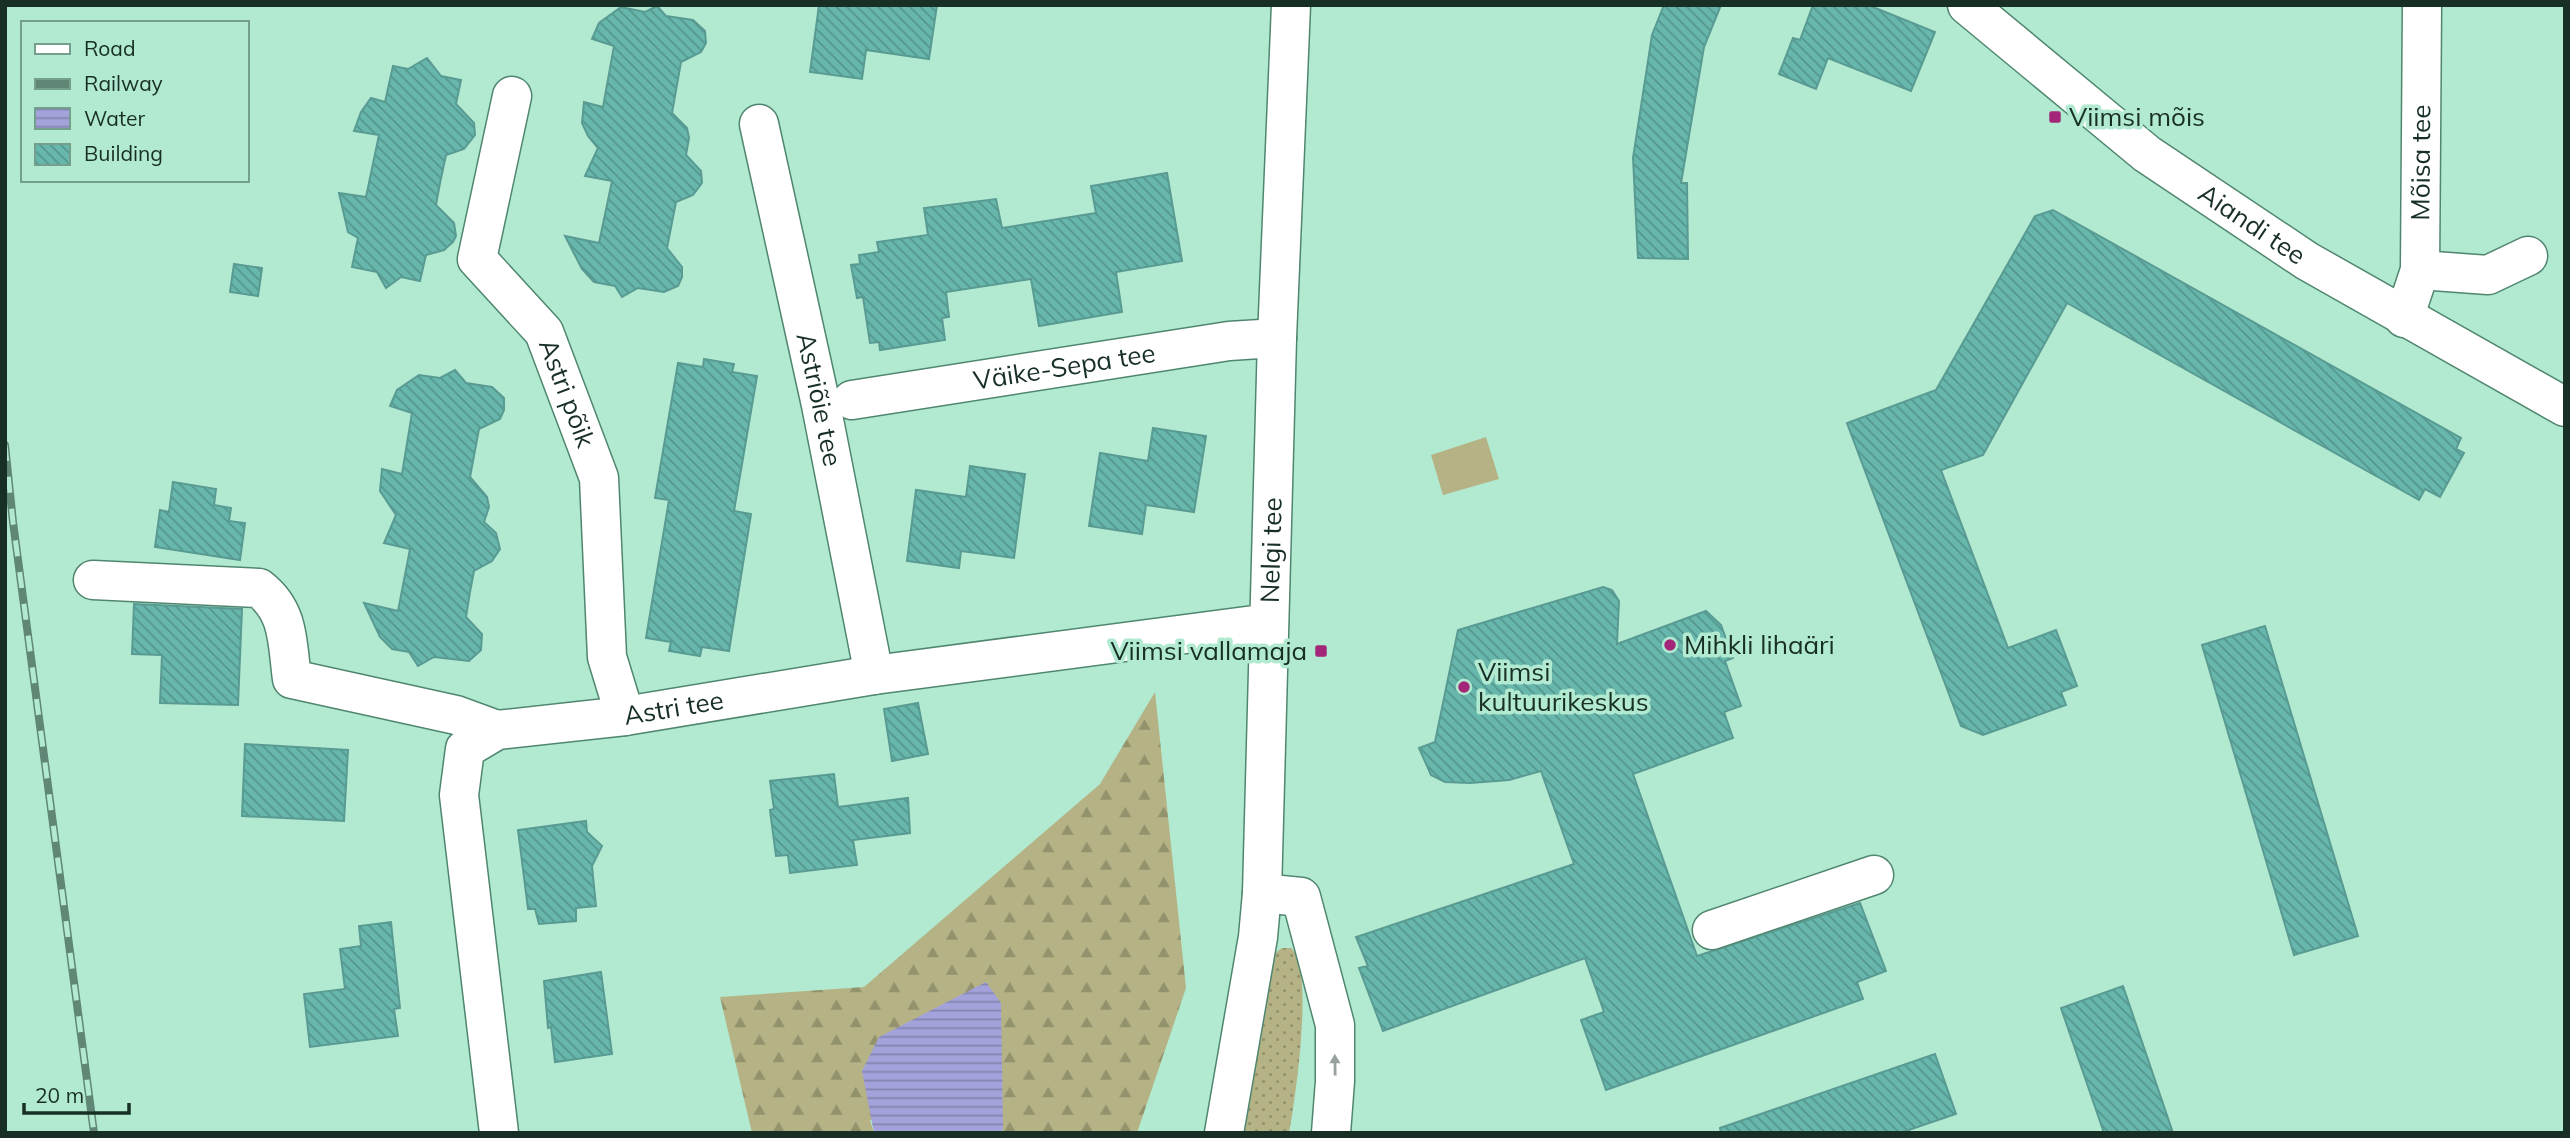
<svg xmlns="http://www.w3.org/2000/svg" width="2570" height="1138" font-family="Mulish,sans-serif">
<defs>
<pattern id="grass-dots" width="8" height="8" patternUnits="userSpaceOnUse" patternTransform="scale(1.75)"><rect width="8" height="8" fill="#b5b385"/><path d="M2 2h.1M6 6h.1" fill="none" stroke="#92926d" stroke-width="1.8" stroke-linecap="round"/></pattern>
<pattern id="forest-firs" width="22" height="20" patternUnits="userSpaceOnUse" patternTransform="scale(1.75)"><rect width="22" height="20" fill="#b5b385"/><path d="M5 1l3.5 6h-7zM16 11l3.5 6h-7z" fill="#92926d"/></pattern>
<pattern id="water-rules" width="6" height="5" patternUnits="userSpaceOnUse" patternTransform="scale(1.75)"><rect width="6" height="5" fill="#a3a2da"/><path d="M0 2.5h6" fill="none" stroke="#8484b1"/></pattern>
<pattern id="building-back-hatch" width="6" height="6" patternUnits="userSpaceOnUse" patternTransform="scale(1.75)"><rect width="6" height="6" fill="#67b7ad"/><path d="M-1 5l2 2M0 0l6 6M5-1l2 2" fill="none" stroke="#54958d"/></pattern>
</defs>
<rect width="100%" height="100%" fill="#b1ead0"/>
<path fill="url(#grass-dots)" d="M 1282,948 L 1291,948 C 1315,968 1295,1100 1289,1133 L 1242,1133 L 1275,953 Z"/>
<polygon fill="url(#forest-firs)" points="1155,692 1186,988 1137,1133 1000,1133 1003,1129 870,1120 874,1133 752,1133 720,997 864,987 1100,784"/>
<polygon fill="#b5b385" points="1486,437 1499,479 1443,495 1431,455"/>
<polygon fill="url(#water-rules)" points="986,982 1001,1003 1003,1129 1000,1133 874,1133 862,1071 879,1037"/>
<g fill="url(#building-back-hatch)" stroke="#599b92" stroke-width="2">
<polygon points="819,5 937,5 929,59 866,50 862,79 810,72"/>
<polygon points="1664,5 1721,5 1704,47 1681,183 1687,183 1688,259 1638,258 1633,158 1652,35"/>
<polygon points="1813,5 1868,5 1935,32 1911,91 1828,58 1816,89 1779,74 1793,38 1800,40"/>
<polygon points="657,6 666,16 693,20 705,31 706,43 701,52 681,62 672,113 687,128 689,138 686,155 701,171 702,183 693,195 676,202 667,248 682,267 682,277 678,286 664,292 638,288 622,297 615,286 594,282 582,269 565,236 599,243 612,181 585,176 598,148 588,136 582,123 584,102 603,107 614,46 592,39 599,23 621,7 645,12"/>
<polygon points="427,58 441,76 461,80 456,104 474,123 475,135 464,149 446,155 440,183 436,205 454,223 456,236 453,242 444,250 426,255 420,281 401,277 386,288 377,272 352,267 358,238 348,232 339,193 366,197 379,135 354,131 361,112 371,98 385,102 393,66 408,69"/>
<polygon points="1167,173 1182,261 1116,272 1122,312 1039,326 1031,279 946,292 949,317 942,318 945,340 880,350 879,342 870,343 863,297 857,298 851,265 860,264 859,255 879,252 877,242 928,235 924,208 996,199 1002,228 1096,213 1091,186"/>
<polygon points="2053,210 2461,438 2456,449 2464,453 2440,497 2425,489 2419,500 2067,303 1983,455 1941,470 2008,648 2056,630 2077,686 2061,692 2066,705 1983,735 1961,726 1847,423 1936,390 2035,216"/>
<polygon points="234,264 262,268 258,296 230,292"/>
<polygon points="704,359 734,364 732,372 757,376 734,511 751,514 729,651 702,647 700,656 669,651 671,642 646,638 669,500 655,498 678,363 703,367"/>
<polygon points="455,370 466,383 492,387 504,398 504,410 500,419 479,429 470,477 487,497 489,507 484,522 496,533 500,549 492,561 474,571 470,592 466,617 482,634 481,650 469,661 434,657 418,666 409,652 392,649 380,637 364,603 398,611 410,549 384,543 396,515 380,491 382,469 402,474 412,413 390,406 397,390 419,375 440,378"/>
<polygon points="1153,428 1206,436 1194,512 1146,505 1142,534 1089,526 1100,453 1148,461"/>
<polygon points="970,466 1025,474 1014,558 961,551 959,568 907,561 916,490 966,497"/>
<polygon points="173,482 216,489 214,505 231,508 229,521 245,523 240,560 155,547 160,510 169,512"/>
<polygon points="1603,587 1612,590 1619,601 1617,644 1706,611 1721,625 1733,658 1725,661 1741,706 1724,712 1733,738 1633,774 1697,956 1860,903 1886,971 1857,982 1863,999 1606,1090 1581,1020 1604,1012 1585,958 1383,1031 1359,968 1368,966 1356,937 1574,864 1541,771 1509,780 1470,783 1445,782 1431,775 1419,748 1435,742 1458,630"/>
<polygon points="134,604 242,609 238,705 160,703 162,655 132,654"/>
<polygon points="2265,626 2358,936 2294,955 2202,645"/>
<polygon points="918,703 928,754 892,761 884,709"/>
<polygon points="245,744 348,750 344,821 242,816"/>
<polygon points="834,774 838,807 908,798 910,833 853,840 857,865 790,873 788,855 776,856 770,810 774,809 770,781"/>
<polygon points="586,821 587,832 602,846 592,866 596,906 576,908 576,921 539,924 535,909 528,909 518,830"/>
<polygon points="391,922 400,1008 394,1009 398,1036 310,1047 304,994 345,989 340,949 361,946 359,926"/>
<polygon points="601,972 612,1054 555,1062 551,1027 548,1028 544,981"/>
<polygon points="2123,986 2173,1133 2104,1133 2061,1008"/>
<polygon points="1935,1054 1956,1114 1900,1133 1721,1133 1720,1128"/>
</g>
<g fill="none" stroke-linecap="round" stroke-linejoin="round">
<defs>
<g id="minor">
<path id="s1" d="M 1967,5 L 2147,154 L 2307,261 L 2565,407"/>
<path id="s2" d="M 512,96 L 477,259 L 544,332 L 599,478 L 607,657 L 625,716"/>
<path id="s3" d="M 759,124 L 821,405 L 874,675"/>
<polyline points="2420,270 2488,275 2528,256"/>
<path id="s4" d="M 2404,318 L 2420,270 L 2422,5"/>
<path id="s5" d="M 852,400 L 1229,341 L 1277,338"/>
<path d="M 93,580 L 259,588 C 290,612 287,643 292,679 L 456,715 L 497,730"/>
<polyline points="1262,893 1301,897 1335,1025 1335,1081 1331,1133"/>
<polyline points="1712,930 1874,875"/>
<path id="s6" d="M 499,1133 L 459,795 L 465,749 L 497,730 L 625,716 L 874,675 L 1269,623"/>
<path id="s7" d="M 1224,1133 L 1258,937 L 1262,893 L 1277,338 L 1291,5"/>
</g>
</defs>
<use href="#minor" stroke="#50866f" stroke-width="41"/>
<use href="#minor" stroke="#fff" stroke-width="38"/>
<defs>
<polyline id="rail" points="5,445 13,522 94,1133"/>
</defs>
<use href="#rail" stroke="#608776" stroke-width="8"/>
<use href="#rail" stroke="#b1ead0" stroke-width="5" stroke-dasharray="16" stroke-linecap="butt"/>
</g>
<defs><path id="oneway-solid" d="M-6-.8H1V-3.2L6.5 0L1 3.2V.8H-6Z" transform="scale(1.75)"/></defs>
<use fill="#97a19d" href="#oneway-solid" transform="translate(1335 1065) rotate(-91)"/>
<g fill="#a32679" stroke="#b1ead0" stroke-width="2.5">
<rect x="2048" y="110" width="14" height="14" rx="3.5"/>
<circle cx="1670" cy="645" r="7"/>
<rect x="1314" y="644" width="14" height="14" rx="3.5"/>
<circle cx="1464" cy="687" r="7"/>
</g>
<g text-anchor="middle" stroke-width="7" stroke-linejoin="round" paint-order="stroke">
<g font-size="26" fill="#182f26" stroke="#b1ead0" text-anchor="start">
<text x="2069" y="126">Viimsi mõis</text>
<text x="1684" y="654">Mihkli lihaäri</text>
<text x="1307" y="660" text-anchor="end">Viimsi vallamaja</text>
<text x="1478" y="681">Viimsi<tspan x="1478" dy="30">kultuurikeskus</tspan></text>
</g>
<g font-size="26" fill="#182f26" stroke="#b1ead0">
<text dy="9" stroke="none"><textPath href="#s4" startOffset="158">Mõisa tee</textPath></text>
<text dy="9" stroke="none"><textPath href="#s1" startOffset="360">Aiandi tee</textPath></text>
<text dy="9" stroke="none"><textPath href="#s5" startOffset="215">Väike-Sepa tee</textPath></text>
<text dy="9" stroke="none"><textPath href="#s2" startOffset="331">Astri põik</textPath></text>
<text dy="9" stroke="none"><textPath href="#s3" startOffset="282">Astriõie tee</textPath></text>
<text dy="9" stroke="none"><textPath href="#s7" startOffset="586">Nelgi tee</textPath></text>
<text dy="9" stroke="none"><textPath href="#s6" startOffset="602">Astri tee</textPath></text>
</g>
</g>
<rect width="2570" height="1138" fill="none" stroke="#182f26" stroke-width="14"/>
<rect x="21" y="21" width="228" height="161" fill="#b1ead0" stroke="#749f8c" stroke-width="2"/>
<rect x="35" y="44" width="35" height="10" fill="#ffffff" stroke="#749f8c" stroke-width="2"/>
<text x="84" y="56" font-size="21" fill="#182f26">Road</text>
<rect x="35" y="79" width="35" height="10" fill="#608776" stroke="#749f8c" stroke-width="2"/>
<text x="84" y="91" font-size="21" fill="#182f26">Railway</text>
<rect x="35" y="108" width="35" height="21" fill="url(#water-rules)" stroke="#749f8c" stroke-width="2"/>
<text x="84" y="126" font-size="21" fill="#182f26">Water</text>
<rect x="35" y="144" width="35" height="21" fill="url(#building-back-hatch)" stroke="#749f8c" stroke-width="2"/>
<text x="84" y="161" font-size="21" fill="#182f26">Building</text>
<path d="M24 1103v10h105v-10" fill="none" stroke="#182f26" stroke-width="3.5"/>
<text x="35" y="1103" font-size="21" fill="#182f26" stroke="#b1ead0" stroke-width="5" paint-order="stroke">20 m</text>
</svg>
